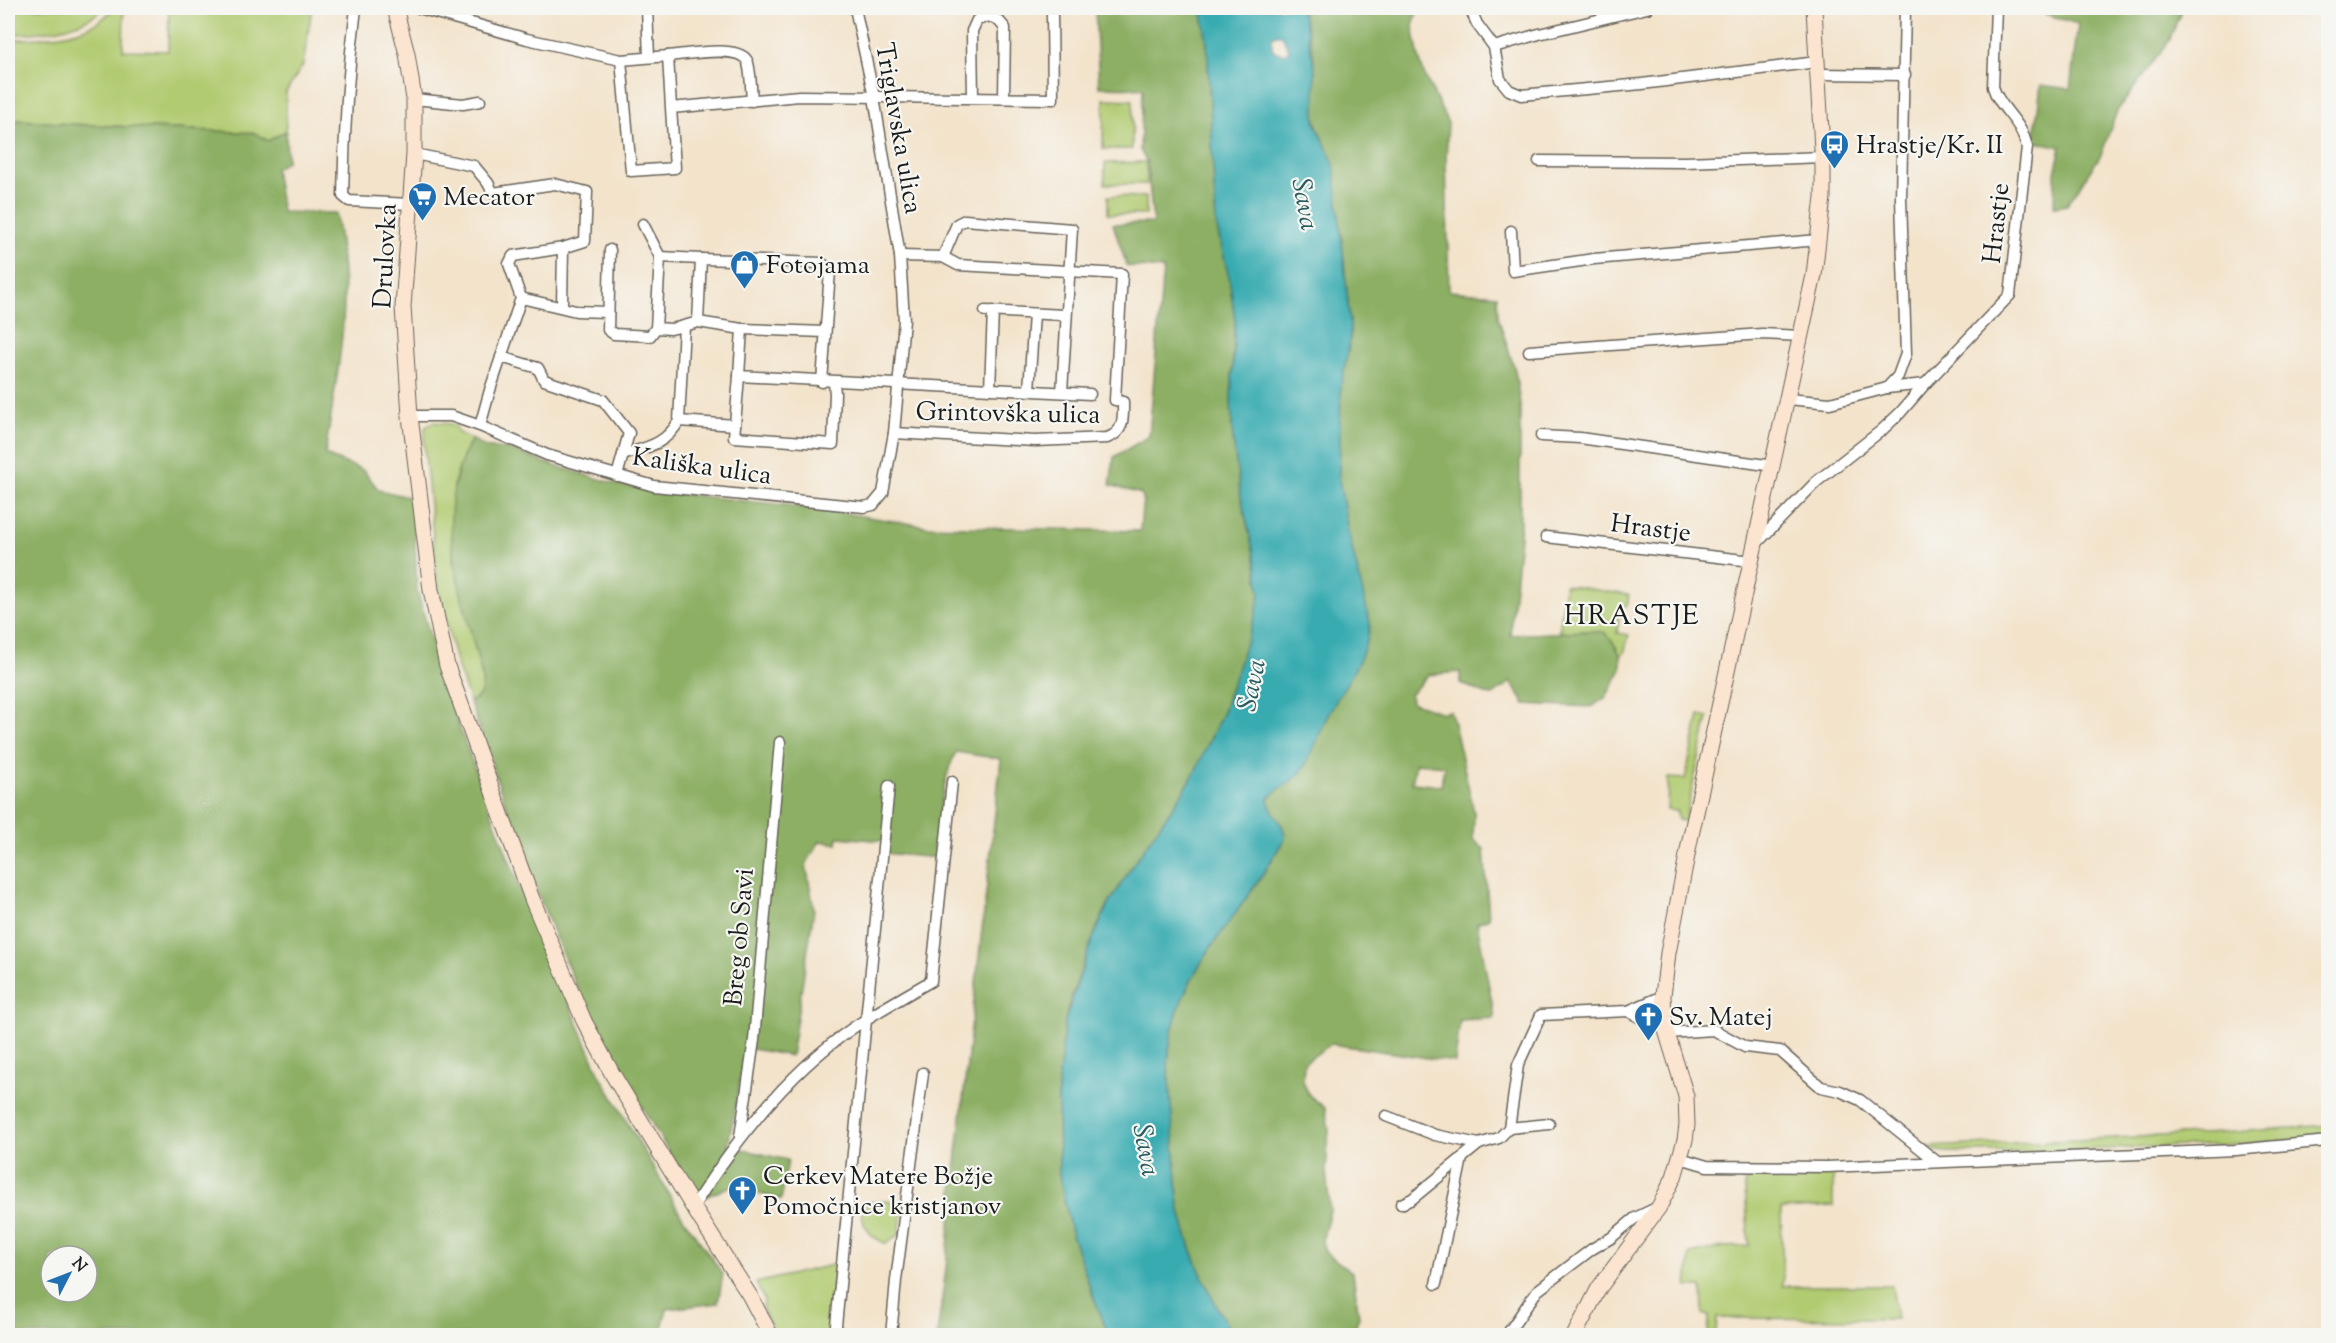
<svg xmlns="http://www.w3.org/2000/svg" width="2336" height="1343" font-family="'Sorts Mill Goudy',serif">
<rect width="100%" height="100%" fill="#f6f6f2"/>
<filter id="ink" filterUnits="userSpaceOnUse"><feTurbulence type="fractalNoise" baseFrequency=".0167" numOctaves="2"/><feDisplacementMap in="SourceGraphic" scale="12" xChannelSelector="R" yChannelSelector="G"/><feConvolveMatrix kernelMatrix="1 2 1 2 8 2 1 2 1" color-interpolation-filters="sRGB"/></filter>
<filter id="wash" filterUnits="userSpaceOnUse"><feTurbulence type="fractalNoise" baseFrequency=".008" numOctaves="4" result="noise"/><feDisplacementMap in="SourceGraphic" scale="24" xChannelSelector="R" yChannelSelector="G"/><feGaussianBlur stdDeviation="1.35" result="paint"/><feColorMatrix in="noise" values="0 0 0 0 0 0 0 0 0 0 0 0 0 0 0 0 0 1.4 0 .05"/><feComposite in="paint" operator="in"/></filter>
<g filter="url(#wash)">
<rect width="100%" height="100%" fill="#f3e3cb"/>
<g fill="#b1cb71" stroke="#667446" stroke-width="1.5">
<path d="M 8,8 L 105,8 C 79,30 40,33 8,35 Z"/>
<path d="M 113,8 L 124,8 L 123,50 L 168,51 L 169,8 L 312,8 L 303,65 L 286,92 L 286,131 L 268,141 L 255,133 L 69,124 L 8,119 L 8,40 C 40,38 93,37 113,8 Z"/>
<polygon points="1104,99 1133,100 1132,149 1103,149"/>
<polygon points="1146,162 1147,184 1105,184 1105,163"/>
<polygon points="1108,196 1146,197 1146,215 1108,214"/>
<path d="M 433,422 L 451,424 L 457,428 L 457,432 L 472,439 L 465,451 L 454,483 L 453,561 L 482,676 C 483,690 483,696 470,702 L 456,662 L 438,588 L 424,443 L 425,428 Z"/>
<polygon points="1565,585 1629,595 1627,606 1620,608 1617,633 1629,635 1624,653 1621,656 1611,639 1590,631 1559,632"/>
<polygon points="1699,715 1708,717 1685,821 1678,820 1677,811 1667,810 1668,778 1685,779"/>
<polygon points="2328,1125 2328,1137 2238,1144 2027,1152 1945,1152 1932,1150 1926,1147 2221,1133"/>
<polygon points="1833,1171 1833,1206 1781,1209 1783,1286 1892,1286 1897,1319 1717,1318 1716,1335 1708,1335 1709,1316 1703,1314 1702,1287 1687,1287 1690,1254 1723,1247 1749,1246 1744,1173"/>
<polygon points="888,1201 903,1205 899,1234 886,1244 872,1236 864,1224 861,1209 872,1202"/>
<polygon points="840,1263 832,1335 776,1335 763,1309 764,1300 756,1283"/>
</g>
<g fill="#8caf63" stroke="#546640" stroke-width="1.5" fill-rule="evenodd">
<path d="M 1095,8 L 1201,8 L 1207,42 L 1216,224 L 1229,277 L 1235,320 L 1231,401 L 1233,440 L 1240,492 L 1256,563 L 1260,594 L 1256,613 L 1223,712 L 1194,774 L 1182,794 L 1134,863 L 1107,907 L 1097,927 L 1069,1003 L 1065,1021 L 1058,1086 L 1059,1174 L 1070,1228 L 1092,1293 L 1109,1335 L 937,1335 L 946,1269 L 954,1180 L 1001,759 L 956,752 C 940,784 939,822 937,858 L 884,853 L 886,841 L 838,837 L 837,844 L 820,841 L 806,864 L 814,910 L 791,1056 L 746,1048 L 728,1146 L 788,1160 L 781,1200 L 731,1186 L 698,1200 C 656,1128 609,1059 575,983 C 534,892 503,796 470,702 C 483,696 483,690 482,676 C 464,597 428,515 472,439 L 485,447 L 510,450 L 555,466 L 617,484 L 670,493 L 805,507 L 925,526 L 1140,531 L 1143,498 L 1141,494 L 1110,485 L 1114,457 L 1149,436 L 1163,269 L 1127,266 L 1113,224 L 1153,223 L 1147,162 L 1140,150 L 1143,88 L 1099,87 Z"/>
<path d="M 1300,8 L 1418,8 L 1413,26 L 1418,54 L 1424,74 L 1448,123 L 1446,160 L 1449,291 L 1497,295 L 1498,317 L 1515,370 L 1520,404 L 1520,537 L 1510,635 L 1590,631 L 1604,632 L 1611,639 L 1621,656 L 1621,669 L 1606,697 L 1592,707 L 1523,704 L 1523,701 L 1511,682 L 1493,695 L 1485,694 L 1460,683 L 1460,672 L 1428,675 L 1410,695 L 1411,702 L 1443,713 L 1450,711 L 1454,723 L 1474,812 L 1473,839 L 1484,849 L 1489,918 L 1477,923 L 1495,1018 L 1460,1020 L 1455,1062 L 1331,1044 L 1304,1063 L 1303,1081 L 1309,1095 L 1325,1108 L 1329,1129 L 1326,1171 L 1330,1210 L 1322,1242 L 1325,1252 L 1353,1273 L 1359,1317 L 1352,1335 L 1233,1336 C 1209,1295 1189,1253 1179,1207 L 1168,1067 C 1169,987 1220,939 1261,877 C 1269,865 1277,851 1285,838 C 1281,823 1270,814 1268,799 C 1276,787 1291,784 1300,773 C 1311,761 1319,734 1326,719 C 1342,687 1367,659 1370,623 L 1348,532 L 1339,479 L 1341,385 L 1350,341 L 1350,323 L 1341,229 L 1320,133 C 1311,114 1315,93 1315,72 C 1314,51 1308,26 1300,8 ZM 1416,763 L 1444,766 L 1441,786 L 1412,783 Z"/>
<polygon points="2044,8 2182,8 2170,40 2117,111 2101,155 2067,205 2054,207 2055,173 2061,147 2034,141 2041,85 2070,89 2078,24 2044,14"/>
<path d="M 8,119 L 69,124 L 255,133 L 268,141 L 286,131 L 287,161 L 275,169 L 282,212 L 336,213 C 340,240 344,267 344,295 C 344,349 332,403 325,455 L 363,470 L 379,490 L 413,498 L 417,590 L 446,692 L 522,894 L 600,1075 L 681,1215 L 723,1274 L 718,1303 L 667,1309 L 660,1336 L 8,1335 ZM 51,1256 L 87,1256 L 87,1292 L 51,1292 Z"/>
</g>
<path fill="#38abb1" stroke="#2a6466" stroke-width="1.5" fill-rule="evenodd" d="M 1201,8 L 1300,8 L 1305,22 L 1315,69 L 1315,122 L 1334,164 L 1350,323 L 1350,341 L 1341,385 L 1339,479 L 1348,532 L 1370,623 C 1367,659 1342,687 1326,719 C 1318,736 1311,758 1300,773 C 1291,785 1276,787 1268,799 C 1271,815 1285,823 1285,838 C 1277,851 1269,864 1261,877 C 1220,939 1169,987 1168,1067 L 1179,1207 C 1189,1253 1209,1295 1233,1335 L 1109,1335 L 1092,1293 L 1070,1228 L 1059,1174 L 1058,1086 L 1065,1021 L 1089,948 L 1107,907 L 1134,863 L 1182,794 L 1194,774 L 1223,712 L 1256,613 L 1260,594 L 1256,563 L 1240,492 L 1233,440 L 1231,401 L 1235,320 L 1229,277 L 1216,224 L 1207,42 ZM 1277,35 L 1282,35 L 1289,50 L 1285,54 L 1276,52 L 1272,48 L 1272,37 Z"/>
</g>
<g filter="url(#ink)">
<g fill="none" stroke-linecap="round" stroke-linejoin="round">
<defs>
<g id="street">
<path d="M 356,8 C 348,70 344,132 343,196 L 349,201 L 411,204"/>
<polyline points="419,8 527,39 621,60"/>
<polyline points="647,8 649,57"/>
<polyline points="1470,8 1477,24 1494,47 1500,79 1509,90 1521,95 1642,84 1817,62"/>
<polyline points="1494,47 1539,34 1647,8"/>
<path d="M 668,56 C 685,55 742,43 748,63 C 751,74 751,89 752,101"/>
<polyline points="1818,74 1905,75"/>
<polyline points="973,97 972,31 977,20 989,16 999,21 1005,28 1004,97"/>
<polyline points="414,99 463,104 480,101"/>
<polyline points="671,108 675,168 631,171 621,60 668,56 671,108 799,96 1053,99 1052,14"/>
<polyline points="414,154 474,166 488,183 493,193 555,184 587,192 585,241 563,248 513,256 509,264 521,298 490,390 480,426"/>
<polyline points="1539,161 1685,162 1823,157"/>
<polyline points="643,224 660,257"/>
<polyline points="1511,231 1513,271 1594,259 1819,240"/>
<polyline points="610,250 608,330 614,334 650,336 656,328 660,257"/>
<polyline points="660,257 701,259"/>
<polyline points="943,257 957,224 965,220 1072,229 1062,392"/>
<polyline points="521,298 576,311 606,312"/>
<polyline points="562,306 563,248"/>
<polyline points="985,311 1065,315"/>
<polyline points="698,322 701,259 822,263 830,271 822,382"/>
<polyline points="656,328 671,329 684,326"/>
<polyline points="742,329 825,332"/>
<polyline points="1529,351 1762,334 1802,336"/>
<polyline points="501,357 538,368 544,380 603,400 629,433 617,476"/>
<polyline points="739,376 734,437 833,444 835,394 834,382"/>
<polyline points="1887,388 1898,376 1906,354 1901,198 1905,8"/>
<polyline points="990,389 993,311"/>
<polyline points="1029,390 1034,314"/>
<polyline points="1788,399 1830,403 1887,388 1925,384"/>
<polyline points="410,416 451,416 480,426 547,455 654,486 864,507 873,505 883,493 894,433 904,320 900,256 874,97 855,8"/>
<polyline points="735,425 679,421 684,326 698,322 742,329 739,376 1090,394"/>
<path d="M 894,433 L 1035,441 L 1107,438 C 1125,432 1123,417 1123,402 L 1115,400 L 1122,274 L 958,265 L 943,257 L 900,256"/>
<polyline points="1541,436 1580,438 1773,466"/>
<path d="M 623,455 C 647,447 665,445 679,421"/>
<polyline points="1546,537 1752,561"/>
<path d="M 1755,545 L 1816,482 L 1882,430 L 1900,413 L 1925,384 L 2010,295 L 2027,147 C 2021,119 2000,110 1993,87 L 1996,8"/>
<polyline points="1628,1011 1654,1025 1665,1027"/>
<polyline points="1667,1033 1714,1030 1745,1047 1780,1051 1821,1087 1840,1091 1860,1100 1936,1161"/>
<polyline points="1386,1116 1435,1135 1479,1144"/>
<polyline points="1509,1128 1549,1124"/>
<polyline points="740,1137 754,1040 780,742"/>
<polyline points="1680,1158 1707,1166 1827,1167 2236,1150 2328,1141"/>
<polyline points="1401,1204 1412,1199 1462,1158"/>
<path d="M 693,1207 C 739,1135 794,1064 868,1018 C 889,1005 910,993 931,981 L 952,782"/>
<polyline points="1436,1284 1462,1158 1479,1144 1499,1138 1509,1128 1518,1065 1541,1015 1628,1011 1663,996"/>
<polyline points="835,1336 889,786"/>
<polyline points="891,1336 896,1280 923,1073"/>
<polyline points="1506,1336 1537,1291 1592,1249 1611,1238 1635,1218 1656,1208"/>
</g>
<g id="secondary">
<polyline points="395,8 407,54 414,99 414,154 403,307 410,416 431,590 447,666 532,899 584,1021 613,1075 693,1207 750,1296 771,1336"/>
<polyline points="1574,1336 1599,1288 1659,1207 1674,1177 1685,1140 1687,1125 1686,1096 1665,1027 1663,996 1668,953 1690,840 1814,275 1823,197 1823,167 1814,8"/>
</g>
</defs>
<use href="#street" stroke="#676259" stroke-width="13"/>
<use href="#secondary" stroke="#676259" stroke-width="17"/>
<use href="#street" stroke="#fff" stroke-width="10"/>
<use href="#secondary" stroke="#fce5d0" stroke-width="15"/>
</g>
</g>
<defs>
<symbol id="bus-pin" viewBox="-11 -11 22 30"><path d="M0 17L-7.5 6A9.5 9.5 0 1 1 7.5 6Z" fill="#1f6fb2" stroke="#f6f6f2"/><path d="M-5-6H5V4H4V6H2V4H-2V6H-4V4H-5ZM-3.5-4V0h7V-4ZM-3.5 1.2v1.5H-2V1.2ZM2 1.2v1.5H3.5V1.2Z" fill="#fff"/></symbol>
<symbol id="supermarket-pin" viewBox="-11 -11 22 30"><path d="M0 17L-7.5 6A9.5 9.5 0 1 1 7.5 6Z" fill="#1f6fb2" stroke="#f6f6f2"/><path d="M-6-5.5h2.5l.6 2H6L4.5 2H-2.5L-4.4-4H-6ZM-1.5 3.2a1.3 1.3 0 1 0 .1 0ZM3 3.2a1.3 1.3 0 1 0 .1 0Z" fill="#fff"/></symbol>
<symbol id="shop-pin" viewBox="-11 -11 22 30"><path d="M0 17L-7.5 6A9.5 9.5 0 1 1 7.5 6Z" fill="#1f6fb2" stroke="#f6f6f2"/><path d="M-5-2.5h2.3a2.7 3.5 0 0 1 5.4 0H5L5.5 6h-11ZM-1.5-2.5h3a1.5 2.3 0 0 0-3 0Z" fill="#fff"/></symbol>
<symbol id="church-pin" viewBox="-11 -11 22 30"><path d="M0 17L-7.5 6A9.5 9.5 0 1 1 7.5 6Z" fill="#1f6fb2" stroke="#f6f6f2"/><path d="M-1.2-6h2.4v3.5h3.3v2.4h-3.3V6h-2.4V-.1h-3.3v-2.4h3.3Z" fill="#fff"/></symbol>
</defs>
<g fill-rule="evenodd">
<use href="#bus-pin" x="1818" y="128" width="33" height="45"/>
<use href="#supermarket-pin" x="406" y="180" width="33" height="45"/>
<use href="#shop-pin" x="728" y="248" width="33" height="45"/>
<use href="#church-pin" x="1632" y="1000" width="33" height="45"/>
<use href="#church-pin" x="726" y="1174" width="33" height="45"/>
</g>
<g text-anchor="middle" stroke-width="4.5" stroke-linejoin="round" paint-order="stroke">
<g font-size="26" fill="#1c1c1c" stroke="#f6f6f2">
<text transform="translate(900 128) rotate(80)" y="9">Triglavska ulica</text>
<text transform="translate(1995 223) rotate(-84)" y="9">Hrastje</text>
<text transform="translate(384 256) rotate(-87)" y="9">Drulovka</text>
<text transform="translate(1008 412) rotate(1)" y="9">Grintovška ulica</text>
<text transform="translate(702 465) rotate(8)" y="9">Kališka ulica</text>
<text transform="translate(1651 527) rotate(7)" y="9">Hrastje</text>
<text transform="translate(738 937) rotate(-85)" y="9">Breg ob Savi</text>
</g>
<g font-size="26" fill="#1c1c1c" stroke="#f6f6f2" text-anchor="start">
<text x="1856" y="153">Hrastje/Kr. II</text>
<text x="443" y="205">Mecator</text>
<text x="766" y="273">Fotojama</text>
<text x="1669" y="1025">Sv. Matej</text>
<text x="763" y="1184">Cerkev Matere Božje<tspan x="763" dy="30">Pomočnice kristjanov</tspan></text>
</g>
<g font-size="27" font-style="italic" fill="#295c5f" stroke="#f6f6f2">
<text transform="translate(1306 204) rotate(80)" y="9">Sava</text>
<text transform="translate(1251 685) rotate(-78)" y="9">Sava</text>
<text transform="translate(1147 1150) rotate(80)" y="9">Sava</text>
</g>
<g font-size="28" letter-spacing="1.5" fill="#1c1c1c" stroke="#f6f6f2">
<text x="1632" y="624">HRASTJE</text>
</g>
</g>
<rect width="2336" height="1343" fill="none" stroke="#f6f6f2" stroke-width="30"/>
<g transform="translate(69 1274) rotate(48)"><circle r="28" fill="#f6f6f2" stroke="#9f9f9c" stroke-width="1.5"/>
<path d="M0-4.5L10 22L0 15L-10 22Z" fill="#1f6fb2"/>
<text y="-9" font-size="16" font-weight="bold" text-anchor="middle" fill="#1c1c1c">N</text>
</g>
</svg>
